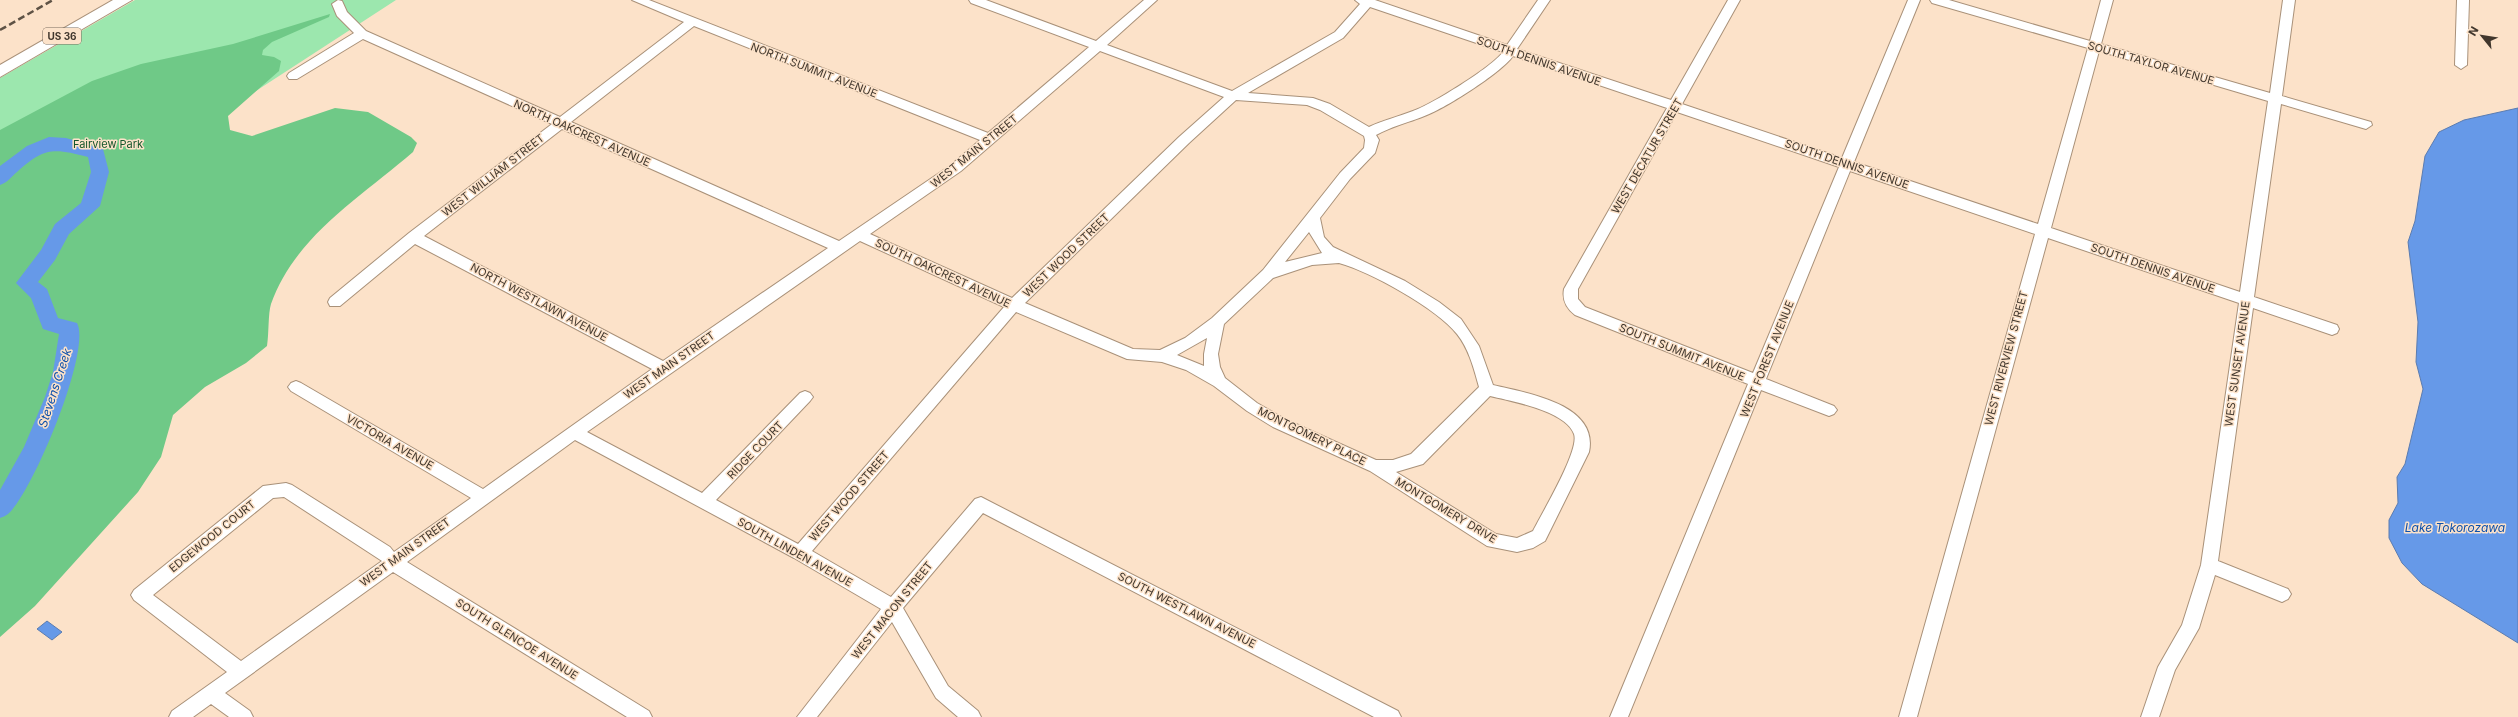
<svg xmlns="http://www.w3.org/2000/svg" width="2518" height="717" font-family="Inter,sans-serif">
<rect width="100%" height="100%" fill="#fce2c9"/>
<polygon fill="#9ce7ae" points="135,0 396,0 225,111 0,635 0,78"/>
<path fill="#6fc987" d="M 330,14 L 329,17 L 272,42 L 263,50 L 262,55 L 274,57 L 281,61 L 279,71 L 228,116 L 230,130 L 252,136 L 335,108 L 368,112 L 411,137 L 417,143 L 413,152 C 361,197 295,236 271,304 C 268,313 269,334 267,346 L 246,363 L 205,387 L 173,415 L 161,457 L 138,492 L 35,606 L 0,637 L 0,130 L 92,81 L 141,64 L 233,44 Z"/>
<g fill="#6699e8" stroke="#5b7cb0">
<polygon points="2518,108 2518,643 2422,584 2402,563 2389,538 2389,520 2398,503 2397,477 2405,464 2423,389 2416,362 2418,322 2408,242 2415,221 2425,156 2439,132 2464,120"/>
<polygon points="47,621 62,632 52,640 37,629"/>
</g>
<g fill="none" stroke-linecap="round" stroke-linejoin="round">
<path fill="#6699e8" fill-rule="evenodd" d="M 49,137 L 66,138 L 103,149 L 109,172 L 100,206 L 69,234 L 55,260 L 38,282 L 47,289 L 58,318 L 77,323 C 92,350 32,494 8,514 C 6,516 2,517 0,518 L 0,490 L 24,447 L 45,397 L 53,372 L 59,334 L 43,329 L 31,298 L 16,283 L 41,250 L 55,224 L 81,203 L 91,172 L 88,157 C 54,148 44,147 17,172 C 11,177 8,182 0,185 L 0,166 L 27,146 Z"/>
<defs>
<g id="minor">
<path d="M 338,0 L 342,1 L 347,12 L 366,31 L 560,117 L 684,22 L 632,0 L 649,0 L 988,133 L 1089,47 L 971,3 L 969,0 L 986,0 L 1096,41 L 1144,0 L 1157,0 L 1107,45 L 1232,91 L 1335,32 L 1360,4 L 1355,0 L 1375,0 L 1507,45 L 1538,0 L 1550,0 L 1517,49 L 1671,100 L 1728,0 L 1740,0 L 1682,104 L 1842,158 L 1908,0 L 1920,0 L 1854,162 L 2038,224 L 2088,48 L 1932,3 L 1930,0 L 1949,0 L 2090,41 L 2101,0 L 2113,0 L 2101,44 L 2270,93 L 2283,0 L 2295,0 L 2282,96 L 2371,122 L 2372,125 L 2366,129 L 2281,104 L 2254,297 L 2337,325 L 2339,329 L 2337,333 L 2332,335 L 2253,308 L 2218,561 L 2288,589 L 2291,594 L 2288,599 L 2282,602 L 2215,575 L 2199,628 L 2175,670 L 2159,717 L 2141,717 L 2158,667 L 2182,625 L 2201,565 L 2239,303 L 2048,238 L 1917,717 L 1899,717 L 2035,234 L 1850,171 L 1766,379 L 1834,406 L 1837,410 L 1834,414 L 1829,416 L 1761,390 L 1628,717 L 1610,717 L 1748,384 L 1575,315 C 1566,308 1562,300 1564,289 L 1667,108 L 1513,56 C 1501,73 1443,110 1422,117 C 1406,123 1391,127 1376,135 L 1379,140 L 1375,153 L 1350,179 L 1320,218 L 1324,237 L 1333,247 L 1405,281 L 1439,302 L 1461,319 L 1479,346 L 1493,385 C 1527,393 1599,404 1589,452 L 1545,541 L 1533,548 L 1517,552 L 1487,546 L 1370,471 L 1273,427 L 1247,411 L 1214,386 L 1186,370 L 1162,362 L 1127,359 L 1016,312 L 812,551 L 891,597 L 975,499 L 981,497 L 1398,711 L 1401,717 L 1374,717 L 983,513 L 903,608 L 948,686 L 978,711 L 981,717 L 958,717 L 936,698 L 892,622 L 817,717 L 797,717 L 881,609 L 794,558 L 575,440 L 407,562 L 649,711 L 652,717 L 627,717 L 393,572 L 225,693 L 250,711 L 253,717 L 229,717 L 211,704 L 193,717 L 169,717 L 172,711 L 227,672 L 134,600 L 131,595 L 134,590 L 263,486 L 286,483 L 292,485 L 390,547 L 394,552 L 471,498 L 291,391 L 288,387 L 291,383 L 296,381 L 301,383 L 483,489 L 652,369 L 415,244 L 340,306 L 330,306 L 328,302 L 330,298 L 409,233 L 552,124 L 363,39 L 297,79 L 289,79 L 287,76 L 289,73 L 354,33 L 337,16 L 332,4 ZM 1370,7 L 1503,52 C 1492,67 1431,105 1413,111 C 1398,117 1383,120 1369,127 L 1330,104 L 1313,98 L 1248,93 L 1343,38 ZM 694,26 L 980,140 L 951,165 L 839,241 L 571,122 ZM 1100,51 L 1224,97 L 1179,137 L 1012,298 L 870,234 L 961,171 ZM 2099,51 L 2268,101 L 2240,292 L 2051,228 ZM 1236,100 L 1307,105 L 1320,110 L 1364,136 L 1365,140 L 1364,148 L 1340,173 L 1263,270 L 1212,318 L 1185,338 L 1160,350 L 1133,349 L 1025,303 L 1189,143 ZM 1677,112 L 1839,167 L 1753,373 L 1585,307 L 1578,299 L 1578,289 ZM 562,129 L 828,248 L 663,361 L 424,236 ZM 1309,232 L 1322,253 L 1285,262 ZM 860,241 L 1004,307 L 798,544 L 716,500 L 810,401 L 813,397 L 810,393 L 805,391 L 800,393 L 702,493 L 587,432 ZM 1339,263 C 1371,272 1436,308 1457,334 C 1469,349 1474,369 1479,387 L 1411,454 L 1393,460 L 1376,460 L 1285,419 L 1257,403 L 1225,378 L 1220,367 L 1218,354 L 1224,324 L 1273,278 L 1312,265 ZM 1207,338 L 1204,354 L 1204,366 L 1177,355 ZM 1490,396 C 1511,401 1566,411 1574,434 C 1580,450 1542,513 1533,531 L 1517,538 L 1496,534 L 1396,472 L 1423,464 ZM 284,497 L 382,561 L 241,661 L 153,595 L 273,498 Z"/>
<polygon points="2457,0 2469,0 2467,65 2461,69 2455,65"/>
</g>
<polygon id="major" points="113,0 132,0 0,77 0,65"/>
</defs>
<use href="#minor" stroke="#a99179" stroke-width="2"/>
<use href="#major" stroke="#a99179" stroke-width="2"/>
<use href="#minor" fill="#fff" fill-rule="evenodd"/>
<use href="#major" fill="#fff" fill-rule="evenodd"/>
<polyline stroke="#5e5245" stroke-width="2.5" stroke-dasharray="7 3.5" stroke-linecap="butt" points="0,30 53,0"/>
</g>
<g text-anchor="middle" stroke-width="3" stroke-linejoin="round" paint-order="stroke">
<rect fill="#fce2c9" stroke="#796a5c" stroke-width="1" x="43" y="28" width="38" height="16" rx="3"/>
<g font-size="10" font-weight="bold" fill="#41372d">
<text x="62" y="40">US 36</text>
</g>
<g font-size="11" fill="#41372d" stroke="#fce2c9">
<text transform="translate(1539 61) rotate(19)" y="4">SOUTH DENNIS AVENUE</text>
<text transform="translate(2151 63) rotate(16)" y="4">SOUTH TAYLOR AVENUE</text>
<text transform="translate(814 70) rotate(21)" y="4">NORTH SUMMIT AVENUE</text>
<text transform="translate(582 133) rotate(24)" y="4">NORTH OAKCREST AVENUE</text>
<text transform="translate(974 151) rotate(-39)" y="4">WEST MAIN STREET</text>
<text transform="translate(1647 156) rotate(-60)" y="4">WEST DECATUR STREET</text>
<text transform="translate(1847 164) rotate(19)" y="4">SOUTH DENNIS AVENUE</text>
<text transform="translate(493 175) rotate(-38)" y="4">WEST WILLIAM STREET</text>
<text transform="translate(1066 255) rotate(-44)" y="4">WEST WOOD STREET</text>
<text transform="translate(2153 268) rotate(19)" y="4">SOUTH DENNIS AVENUE</text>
<text transform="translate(943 273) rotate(25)" y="4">SOUTH OAKCREST AVENUE</text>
<text transform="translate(539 302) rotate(28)" y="4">NORTH WESTLAWN AVENUE</text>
<text transform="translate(1682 352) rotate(22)" y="4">SOUTH SUMMIT AVENUE</text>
<text transform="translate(2006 358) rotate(-75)" y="4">WEST RIVERVIEW STREET</text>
<text transform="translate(1767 359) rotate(-68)" y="4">WEST FOREST AVENUE</text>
<text transform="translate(2237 364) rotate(-82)" y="4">WEST SUNSET AVENUE</text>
<text transform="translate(669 365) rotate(-35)" y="4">WEST MAIN STREET</text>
<text transform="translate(1312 436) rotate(26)" y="4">MONTGOMERY PLACE</text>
<text transform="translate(390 442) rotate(30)" y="4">VICTORIA AVENUE</text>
<text transform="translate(755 450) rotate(-46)" y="4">RIDGE COURT</text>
<text transform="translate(849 496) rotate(-49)" y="4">WEST WOOD STREET</text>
<text transform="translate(1446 510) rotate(31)" y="4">MONTGOMERY DRIVE</text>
<text transform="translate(212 536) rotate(-39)" y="4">EDGEWOOD COURT</text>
<text transform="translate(405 552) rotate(-36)" y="4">WEST MAIN STREET</text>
<text transform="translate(795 552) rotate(29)" y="4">SOUTH LINDEN AVENUE</text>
<text transform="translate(892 610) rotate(-51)" y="4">WEST MACON STREET</text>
<text transform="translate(1187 610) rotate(27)" y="4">SOUTH WESTLAWN AVENUE</text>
<text transform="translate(517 639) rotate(32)" y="4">SOUTH GLENCOE AVENUE</text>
</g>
<g font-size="11" fill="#15562c" stroke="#fce2c9">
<text x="108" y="148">Fairview Park</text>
</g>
<g font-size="12" font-style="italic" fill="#0c4faa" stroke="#fce2c9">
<text transform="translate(55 388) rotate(-72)" y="4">Stevens Creek</text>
<text x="2455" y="532">Lake Tokorozawa</text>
</g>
</g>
<g transform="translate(2482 36) rotate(300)" stroke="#fce2c9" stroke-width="3" paint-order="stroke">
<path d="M0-3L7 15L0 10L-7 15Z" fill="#41372d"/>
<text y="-6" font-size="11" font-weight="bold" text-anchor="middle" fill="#41372d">N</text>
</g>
</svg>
